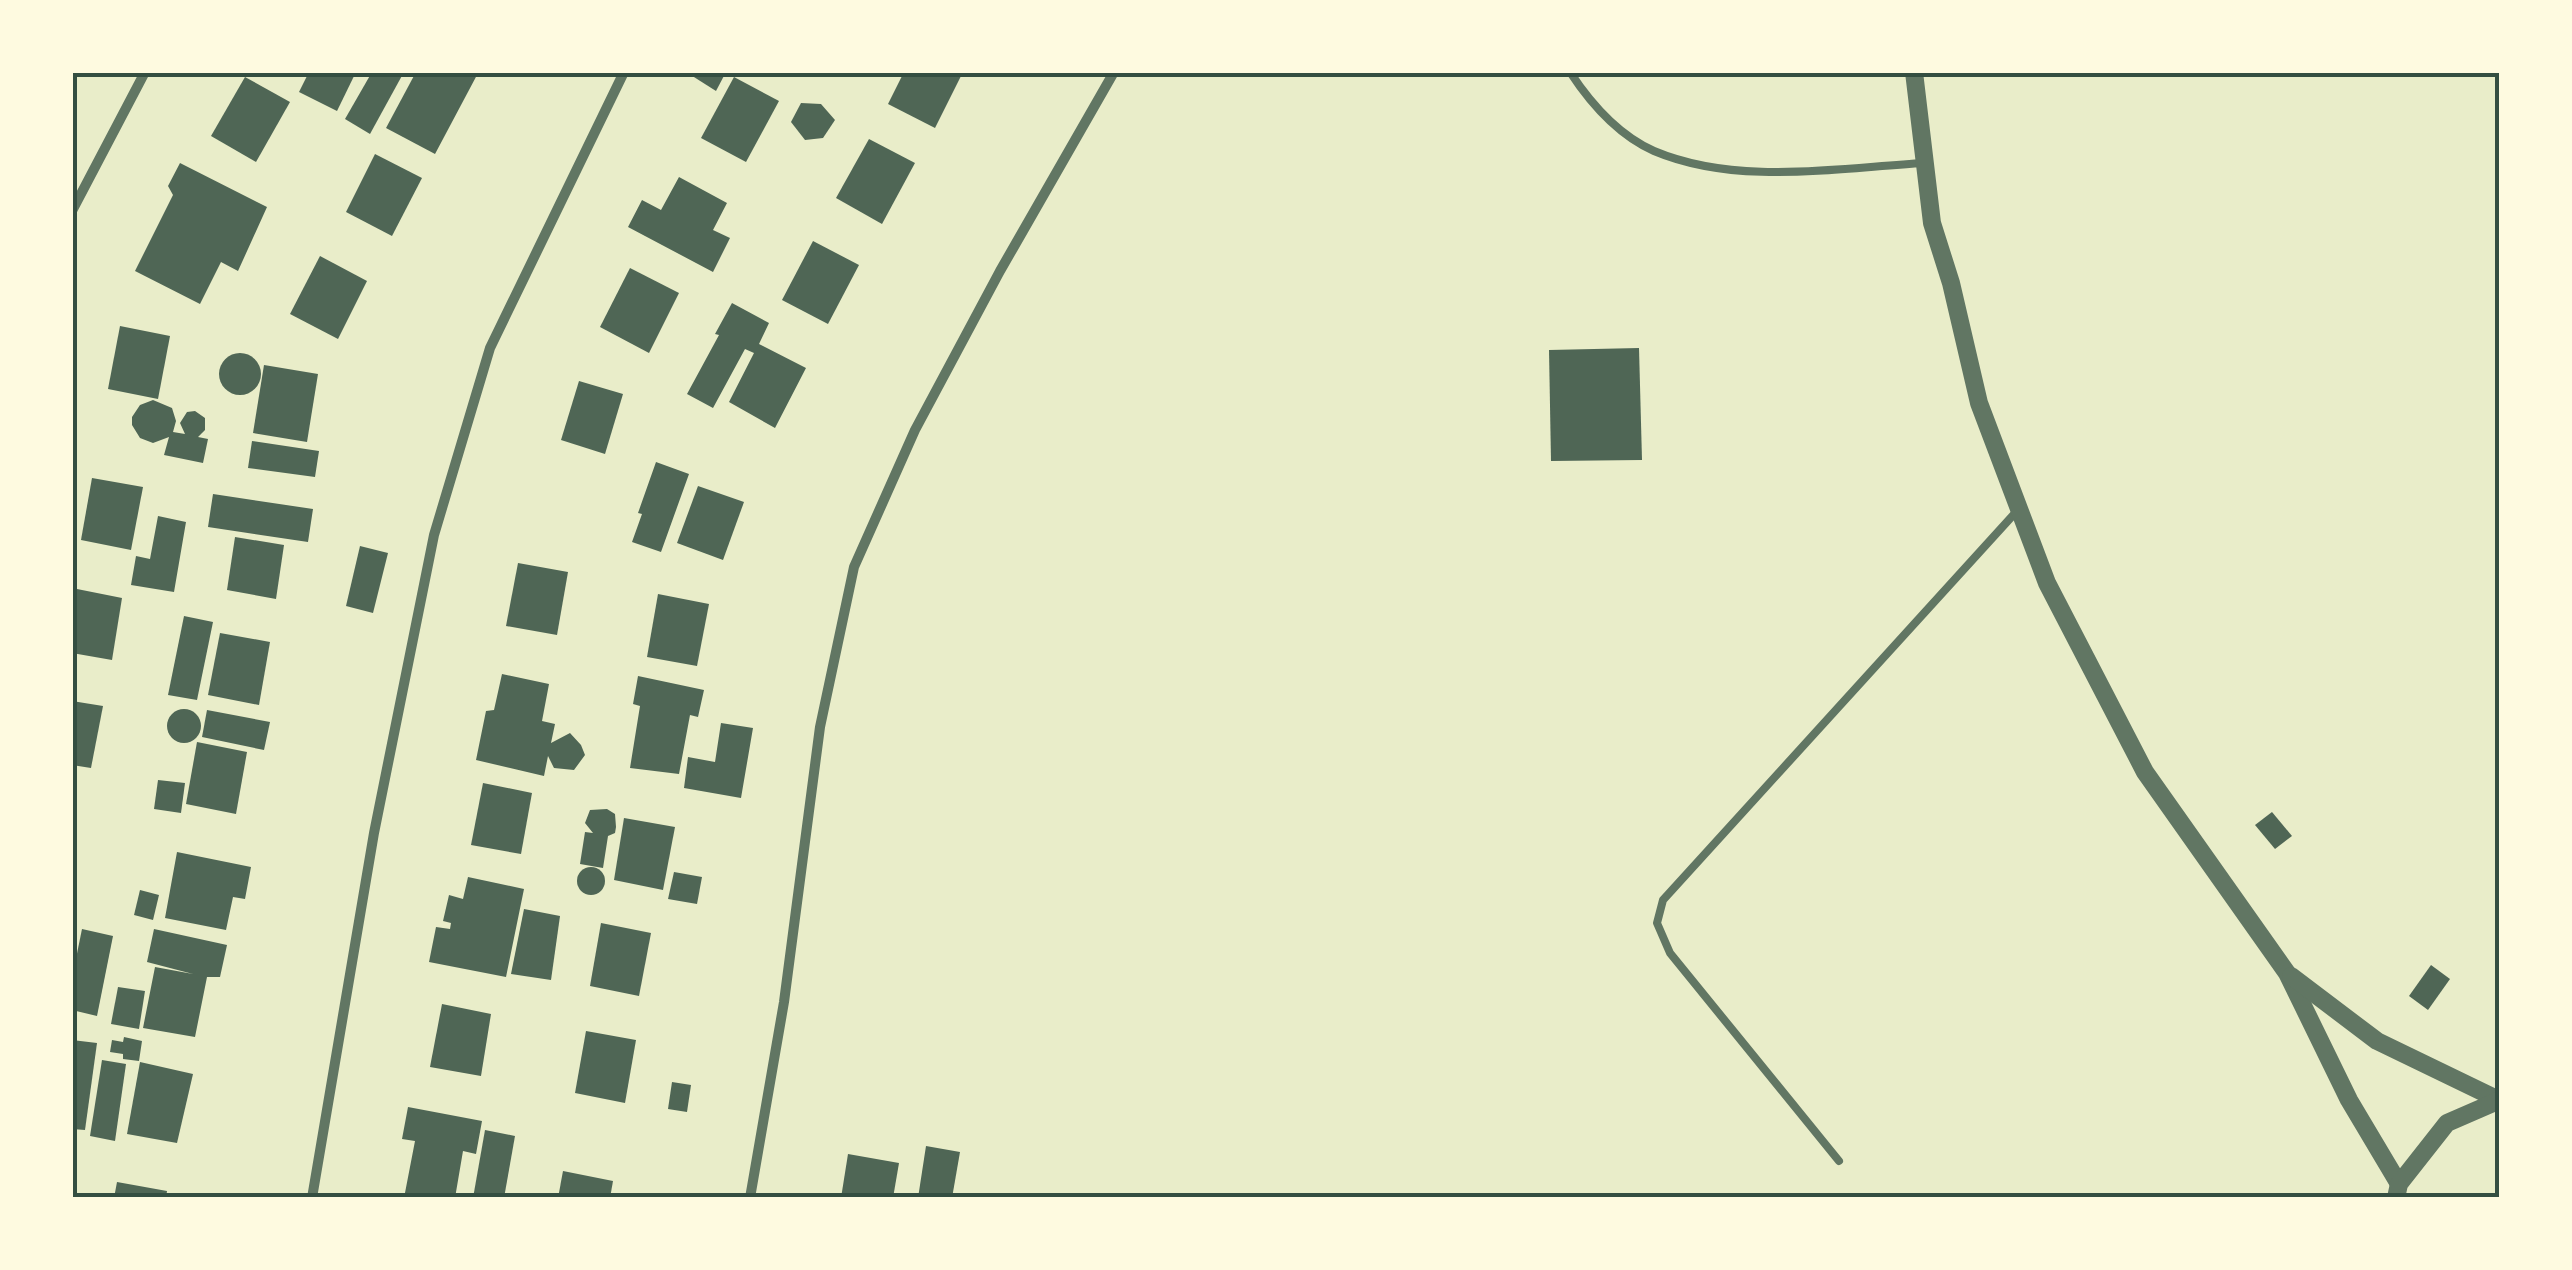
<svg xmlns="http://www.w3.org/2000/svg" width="2572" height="1270" font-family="Arial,sans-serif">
<rect width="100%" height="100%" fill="#e9edc9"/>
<g fill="#4f6655">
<polygon points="309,72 356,72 337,111 299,92"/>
<polygon points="372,72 404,72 370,134 345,119"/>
<polygon points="416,72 471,72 477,75 435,154 386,128"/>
<polygon points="686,72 726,72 716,91"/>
<polygon points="904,72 963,72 935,128 888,104"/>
<polygon points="245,77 290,102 256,162 211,136"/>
<polygon points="734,77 779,101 746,162 701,138"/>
<polygon points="801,103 821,104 835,120 823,138 805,140 791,122"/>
<polygon points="869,139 915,163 882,224 836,198"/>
<polygon points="375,154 422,178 392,236 346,212"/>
<polygon points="180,163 267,207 238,271 221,262 200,304 135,271 173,195 168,186"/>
<polygon points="679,177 727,203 713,230 730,238 713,272 628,227 642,200 661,210"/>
<polygon points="813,241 859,265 828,324 782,300"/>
<polygon points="320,256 367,281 338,339 290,314"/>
<polygon points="630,268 679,293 649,353 600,327"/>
<polygon points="732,303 769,323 759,344 806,368 775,428 729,402 754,353 745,349 713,408 687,394 719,335 715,334"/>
<polygon points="120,326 170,336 158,399 108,389"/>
<polygon points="1639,348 1642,460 1551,461 1549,350"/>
<circle cx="240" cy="374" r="21"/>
<polygon points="264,365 318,374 307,442 253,433"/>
<polygon points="579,381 623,394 605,454 561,440"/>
<polygon points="153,400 172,408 176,421 173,432 185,434 180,423 187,412 195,411 205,418 205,430 198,437 208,439 203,463 164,455 169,437 153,443 140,438 132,425 132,417 140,405"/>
<polygon points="252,441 319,451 315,477 248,468"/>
<polygon points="656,462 689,474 661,552 632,542 642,514 638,513"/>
<polygon points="92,478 143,487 131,550 81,540"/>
<polygon points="698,486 744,502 723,560 677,543"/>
<polygon points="213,494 313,509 308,542 208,527"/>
<polygon points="158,516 186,522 174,592 131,585 136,556 150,559"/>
<polygon points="235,537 284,545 276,599 227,590"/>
<polygon points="360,546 388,553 373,613 346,606"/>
<polygon points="518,563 568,572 557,635 506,626"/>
<polygon points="72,588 122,598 112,660 72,653"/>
<polygon points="658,594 709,604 697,666 647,657"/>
<polygon points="184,616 213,622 197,700 168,695"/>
<polygon points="220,633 270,642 259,705 208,695"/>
<polygon points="502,674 549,684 542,721 555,724 551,743 570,733 581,745 585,755 574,770 554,768 548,756 544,776 476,760 486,711 494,710"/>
<polygon points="638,676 704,690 698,717 690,715 679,774 630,768 640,706 633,704"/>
<polygon points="72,701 103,706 91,768 72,765"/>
<circle cx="184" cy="726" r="17"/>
<polygon points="207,710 270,722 264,750 202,737"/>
<polygon points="721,723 753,728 741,798 684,788 688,757 715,762"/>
<polygon points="197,742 247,752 236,814 186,804"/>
<polygon points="158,780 185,783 181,813 154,809"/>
<polygon points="483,783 532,793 521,854 471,845"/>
<polygon points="607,809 615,814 616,827 615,833 608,836 603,868 580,864 585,832 593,833 585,823 590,810"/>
<polygon points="2272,812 2292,836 2275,849 2255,825"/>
<polygon points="624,818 675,827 663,890 614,880"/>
<polygon points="177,852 251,867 245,899 233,897 226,930 165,918"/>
<circle cx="591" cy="881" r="14"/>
<polygon points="674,872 702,877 697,904 668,899"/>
<polygon points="468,877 524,889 506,977 429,962 436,927 450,929 451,923 443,921 449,895 463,899"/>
<polygon points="140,890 159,895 153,920 134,915"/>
<polygon points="524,909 560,916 551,980 511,974"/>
<polygon points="601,923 651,933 639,996 590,986"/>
<polygon points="82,929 113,936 97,1016 72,1010 72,978"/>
<polygon points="154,929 227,945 220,977 207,977 195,1037 143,1028 155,967 193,974 147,962"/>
<polygon points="2431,965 2450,979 2428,1010 2409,996"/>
<polygon points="118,987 145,991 139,1029 111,1024"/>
<polygon points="442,1004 491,1014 481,1076 430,1067"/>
<polygon points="586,1031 636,1040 625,1103 575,1093"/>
<polygon points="124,1037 142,1041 139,1061 123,1059 123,1054 110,1052 112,1040 123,1042"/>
<polygon points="72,1040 97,1043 85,1130 72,1129"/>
<polygon points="102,1060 126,1064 115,1141 90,1136"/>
<polygon points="140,1062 193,1074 177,1143 127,1134"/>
<polygon points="672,1082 691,1085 687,1112 668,1109"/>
<polygon points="408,1107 482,1121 476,1154 463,1151 455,1198 404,1198 415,1141 402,1139"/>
<polygon points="485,1130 515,1136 504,1198 473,1198"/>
<polygon points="926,1146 960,1152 952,1198 918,1198"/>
<polygon points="848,1154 899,1163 893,1198 841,1198"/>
<polygon points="563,1171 613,1181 610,1198 558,1198"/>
<polygon points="117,1182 167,1191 166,1198 114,1198"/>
</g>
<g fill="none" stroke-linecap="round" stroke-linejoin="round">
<g stroke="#617663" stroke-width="8">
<path d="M 1570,72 C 1591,104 1618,135 1654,151 C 1737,186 1837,168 1924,163"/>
<polyline points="1839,1161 1670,953 1657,923 1663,900 2016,512"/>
</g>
<g stroke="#617663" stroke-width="10">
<polyline points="72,211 145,72"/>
<polyline points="312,1198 374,833 434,535 490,348 624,72"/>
<polyline points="750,1198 784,1002 820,727 854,567 915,430 1000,271 1114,72"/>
</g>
<g stroke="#617663" stroke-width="18">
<polyline points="1914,72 1932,223 1951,283 1979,403 2047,583 2145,772 2287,973 2349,1100 2399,1184"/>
<polyline points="2291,976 2377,1041 2499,1100"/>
<polyline points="2396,1198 2399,1184 2447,1123 2500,1100"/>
</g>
</g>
<rect width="2572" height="1270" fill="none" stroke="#fefae0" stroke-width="150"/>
<rect x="75" y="75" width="2422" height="1120" fill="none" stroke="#344e41" stroke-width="4"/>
</svg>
